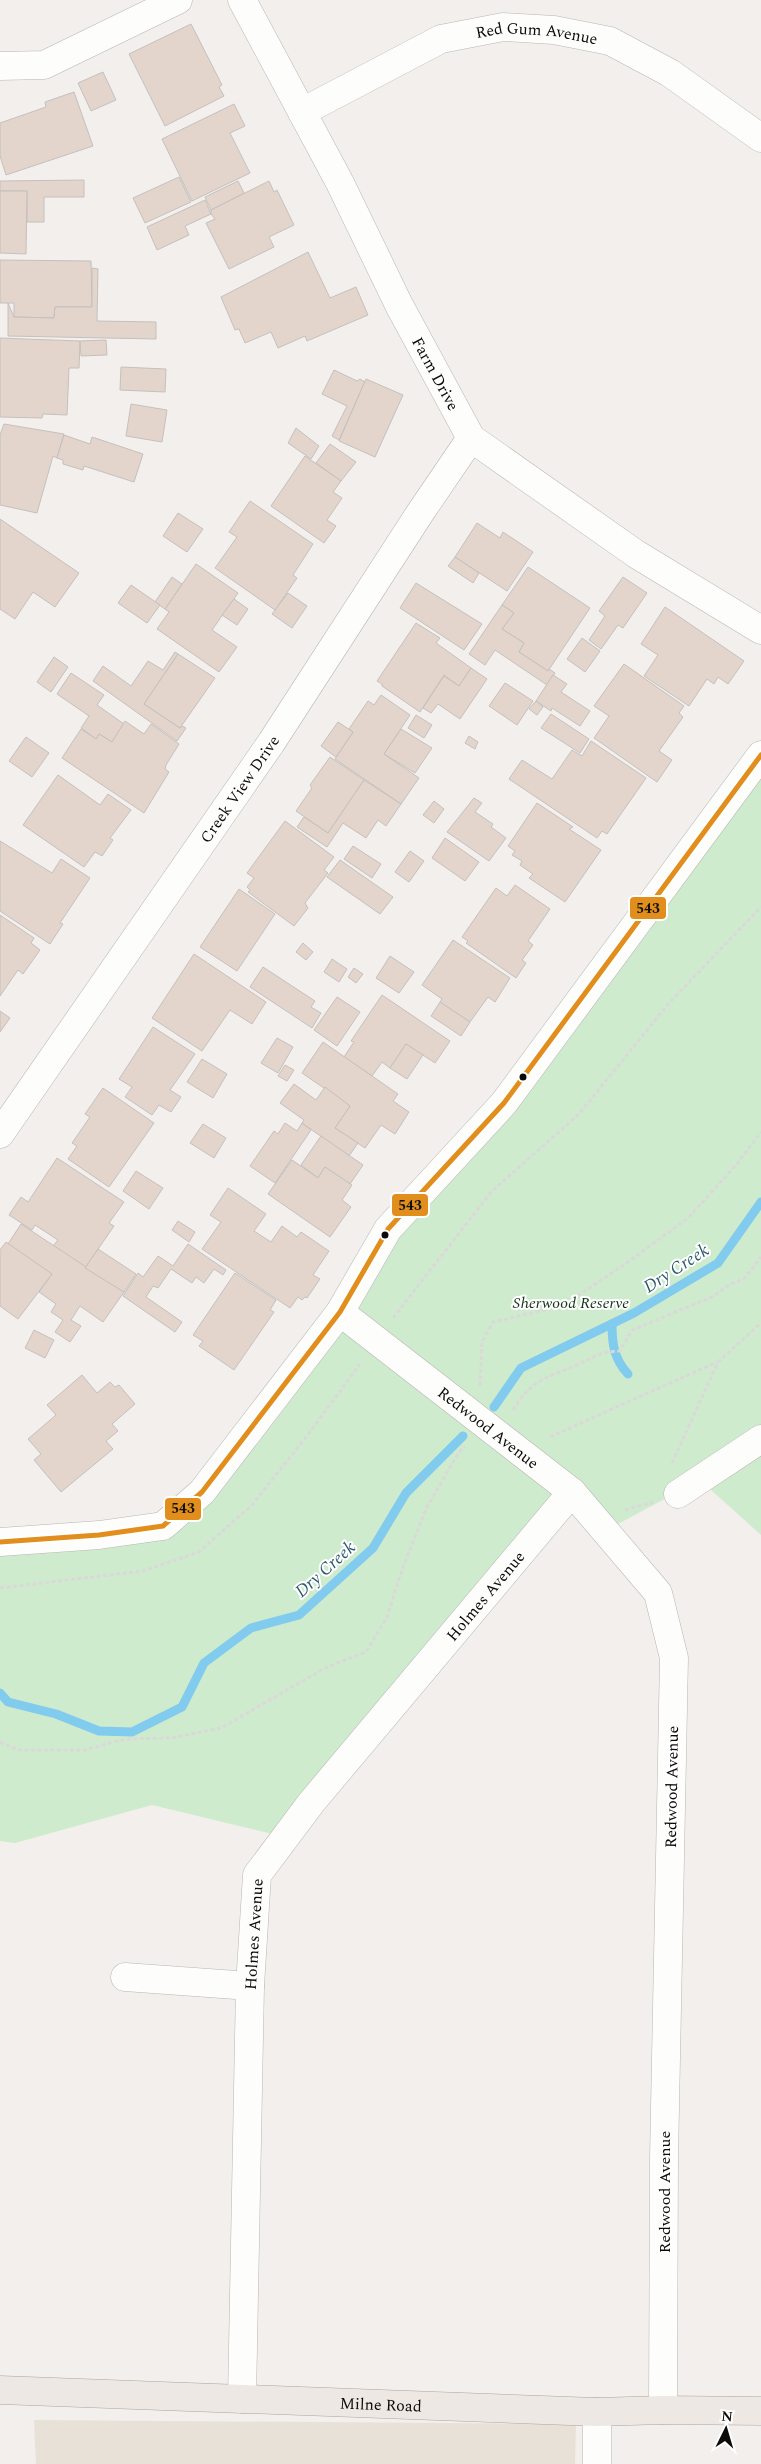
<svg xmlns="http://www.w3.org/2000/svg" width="761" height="2464" font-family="Spectral,serif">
<rect width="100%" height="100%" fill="#f3efec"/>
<polygon fill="#e8e1d8" points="34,2420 576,2424 575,2464 36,2464"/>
<polygon fill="#cfebce" points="761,743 761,1535 700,1480 605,1531 572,1493 285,1837 152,1805 15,1843 0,1841 0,1534 163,1526 565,1020"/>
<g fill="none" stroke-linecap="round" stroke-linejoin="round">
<g stroke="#80cbee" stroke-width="9">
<path d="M 612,1324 C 612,1344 614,1359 628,1374"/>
<polyline points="494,1407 521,1368 634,1313 718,1263 761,1202"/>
<polyline points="0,1693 8,1702 56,1714 99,1731 132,1732 182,1707 204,1663 251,1628 299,1615 373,1548 406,1493 463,1436"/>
</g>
</g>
<g fill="#e4d5cc" stroke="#c3c0be">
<polygon points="191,24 222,85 219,87 224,96 165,126 129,54"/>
<polygon points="103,72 116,100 91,111 78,83"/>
<polygon points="74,92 93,146 6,175 0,156 0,123 46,107 45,102"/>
<polygon points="234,104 245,126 230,133 250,173 192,201 162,139"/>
<polygon points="179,177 191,202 145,223 133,198"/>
<polygon points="84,180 84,197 44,197 44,222 27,222 27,191 0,191 0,181"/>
<polygon points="238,181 244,193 211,210 205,197"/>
<polygon points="269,181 274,192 277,190 294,225 269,237 274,247 229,269 206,223 215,219 211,214 211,210"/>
<polygon points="0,191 27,191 26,254 0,253"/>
<polygon points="205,200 211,214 185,226 189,235 157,250 147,227"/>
<polygon points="308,252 330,298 356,287 368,315 307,341 305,336 278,348 271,332 245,343 239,329 235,330 221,297"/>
<polygon points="0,260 91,261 92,307 55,307 54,318 14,317 14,303 0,303"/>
<polygon points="92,268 98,269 97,321 156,322 156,339 8,336 8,303 14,317 54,318 55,307 92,307"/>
<polygon points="0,338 80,341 79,368 69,368 67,415 43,414 42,418 0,417"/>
<polygon points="106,340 107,355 81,356 80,341"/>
<polygon points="121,367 166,369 165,392 120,390"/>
<polygon points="334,370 357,381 360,379 365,382 339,440 332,436 347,406 322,394"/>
<polygon points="366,379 403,395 375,457 339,441"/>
<polygon points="131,404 167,410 162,442 126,436"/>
<polygon points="4,424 64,434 57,458 53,456 37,513 0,505 0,435"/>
<polygon points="296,428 319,446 311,459 288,443"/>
<polygon points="64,435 90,444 92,437 143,454 134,482 84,466 83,470 63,464 63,460 57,458"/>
<polygon points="330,444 356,462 341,481 316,463"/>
<polygon points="305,456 341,481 333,492 342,498 327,520 336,526 324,543 271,506"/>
<polygon points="250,501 313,544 293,575 297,578 275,610 215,568 237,537 229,532"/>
<polygon points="178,513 203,529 187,552 163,536"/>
<polygon points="0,519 79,573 55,607 33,592 15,619 0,609"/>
<polygon points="477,523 500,538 503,532 533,552 507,591 455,557"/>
<polygon points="455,557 479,573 473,583 448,566"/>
<polygon points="196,564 238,593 212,630 237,647 219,672 157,629 169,612 165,609"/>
<polygon points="528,567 590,608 548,671 519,652 524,643 502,629 514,613 502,605"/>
<polygon points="172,577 182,584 165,609 155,602"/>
<polygon points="623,577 647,593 623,628 618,625 601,649 589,640 605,616 599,611"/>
<polygon points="416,583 482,624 464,650 400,608"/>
<polygon points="131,585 160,605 147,623 118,603"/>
<polygon points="288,593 307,606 292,628 272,614"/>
<polygon points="234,599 248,609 237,625 222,615"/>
<polygon points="502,605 514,613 502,629 524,643 519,652 548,671 549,669 555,673 547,685 495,650 485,665 469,654"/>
<polygon points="665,607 744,661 728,684 718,677 714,684 707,679 689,706 644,676 658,655 641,644"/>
<polygon points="416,623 440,638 436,643 471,668 459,686 444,675 420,712 382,686 382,684 377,681"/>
<polygon points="582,638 600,651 585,672 567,659"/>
<polygon points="175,652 178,654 144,704 180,728 182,726 186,728 177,741 93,681 103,666 131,686 148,661 163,670"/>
<polygon points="178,654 215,678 180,728 144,704"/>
<polygon points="54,657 68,667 51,692 37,682"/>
<polygon points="624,664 684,706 679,713 683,717 659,751 672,760 657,782 594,738 609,716 594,706"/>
<polygon points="471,668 487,679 460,719 438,704 431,713 423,708 444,676 459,686"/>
<polygon points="71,673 104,695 97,705 124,724 112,742 99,734 96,739 81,728 89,716 57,694"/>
<polygon points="553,675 567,684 561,692 590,711 580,726 552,708 551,711 536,701"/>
<polygon points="505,683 533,701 517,725 489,706"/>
<polygon points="381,695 410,715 384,754 419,778 401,804 335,759 353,732 349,729 368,701 374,705"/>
<polygon points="536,701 543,707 537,715 529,709"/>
<polygon points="551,714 589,739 580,753 541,728"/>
<polygon points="416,715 432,725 424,738 408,728"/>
<polygon points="125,721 144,734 151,724 179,744 166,765 165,769 169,772 144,813 62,758 81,729 96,739 99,734 112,742"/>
<polygon points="338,722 353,732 336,757 321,746"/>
<polygon points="401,729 432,748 415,773 384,754"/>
<polygon points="469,736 478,742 475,749 465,743"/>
<polygon points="26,737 49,753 32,777 9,761"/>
<polygon points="591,741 646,778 607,834 602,831 597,838 509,779 522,760 552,779 572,750 582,756"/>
<polygon points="330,757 364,780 328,833 296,811 312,788 310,785"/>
<polygon points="58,775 100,805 108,794 131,810 110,838 113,840 102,856 95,852 84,867 23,825"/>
<polygon points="364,780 401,804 386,826 378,820 366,838 343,823 327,847 297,827 304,817 328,833"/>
<polygon points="474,798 482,803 475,812 493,824 491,827 506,838 489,861 447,832"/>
<polygon points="434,801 444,809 434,823 423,815"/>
<polygon points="537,803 573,827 569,829 601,850 565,902 529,878 533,874 520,865 522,861 512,855 515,851 508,846"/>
<polygon points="285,821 334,857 324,870 328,873 305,903 308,908 294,926 248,892 250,890 247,887 254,878 247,873"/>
<polygon points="445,838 479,862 465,881 432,858"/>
<polygon points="0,841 52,873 61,859 90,878 60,923 63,924 50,944 0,911"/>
<polygon points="353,846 381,864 372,878 344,859"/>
<polygon points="410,851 424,861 409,882 395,872"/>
<polygon points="340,860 393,897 380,914 327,877"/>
<polygon points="515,885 550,909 528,941 533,945 522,960 526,963 516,978 466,943 468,941 462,937 496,888 507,896"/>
<polygon points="239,889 275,914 237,971 200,947"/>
<polygon points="0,915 34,938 31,943 40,950 23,974 18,970 0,996"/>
<polygon points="453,940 510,978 495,1002 488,997 470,1022 440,1002 442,999 422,985"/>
<polygon points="303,943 313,952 306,960 296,952"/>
<polygon points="194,954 266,1002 252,1024 230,1010 202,1051 152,1018"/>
<polygon points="390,956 414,972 399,993 376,978"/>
<polygon points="332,959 347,969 339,982 324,972"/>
<polygon points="263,967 315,1001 311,1007 321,1013 312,1028 250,987"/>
<polygon points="354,968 363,974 356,983 348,977"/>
<polygon points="382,995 450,1041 435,1063 406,1044 390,1068 382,1062 372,1076 344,1057 354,1042 351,1041"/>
<polygon points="337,997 360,1012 337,1046 314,1030"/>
<polygon points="440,1002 470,1022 461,1036 431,1016"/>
<polygon points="0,1011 10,1018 0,1032"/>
<polygon points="153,1027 195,1054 170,1090 181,1097 171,1112 159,1105 152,1115 125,1097 132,1087 119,1079"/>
<polygon points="277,1038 293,1047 278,1073 261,1063"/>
<polygon points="323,1042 398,1094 393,1101 409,1112 395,1134 381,1125 365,1148 335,1128 350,1106 302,1073"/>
<polygon points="406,1044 423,1055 407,1079 390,1068"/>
<polygon points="202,1059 227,1074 213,1098 187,1082"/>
<polygon points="285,1065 294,1070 287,1081 278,1076"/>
<polygon points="294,1084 316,1100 325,1087 350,1106 335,1128 358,1143 349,1156 302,1123 304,1120 280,1103"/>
<polygon points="103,1088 154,1123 109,1187 68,1159 77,1146 72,1143 90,1117 85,1114"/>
<polygon points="285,1123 297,1131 302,1123 311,1130 275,1183 250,1166 274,1131 278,1134"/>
<polygon points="203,1124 226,1138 214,1158 190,1143"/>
<polygon points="321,1136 363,1165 350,1184 325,1167 318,1178 301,1165"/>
<polygon points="57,1158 124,1202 109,1223 114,1226 85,1268 53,1246 58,1240 35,1225 32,1230 9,1215 21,1197 28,1202"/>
<polygon points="292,1160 318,1178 325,1167 352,1185 342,1200 351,1207 330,1237 268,1194"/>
<polygon points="136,1171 163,1188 149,1209 123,1191"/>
<polygon points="228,1188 266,1214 254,1231 271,1242 282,1226 297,1237 301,1232 329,1251 313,1275 320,1279 307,1298 305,1297 302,1300 298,1297 290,1308 202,1249 221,1222 210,1215"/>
<polygon points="178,1221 195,1232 189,1242 172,1230"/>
<polygon points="21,1224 124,1292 103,1322 80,1306 71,1320 81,1326 70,1342 55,1332 63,1320 51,1312 56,1304 39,1292 52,1274 8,1244"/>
<polygon points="6,1242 52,1274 18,1319 0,1306 0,1250"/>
<polygon points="188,1244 226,1270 223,1275 214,1269 204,1283 196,1277 192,1283 171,1269 158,1288 153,1286 146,1297 182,1322 175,1332 123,1296 138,1273 143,1277 158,1256 173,1266"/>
<polygon points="98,1249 136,1274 124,1292 85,1268"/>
<polygon points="235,1273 276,1300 270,1310 274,1312 234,1370 199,1346 203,1341 193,1335"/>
<polygon points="34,1330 54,1340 45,1358 25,1348"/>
<polygon points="82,1375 97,1393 110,1382 115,1387 119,1385 135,1404 112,1424 118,1431 106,1441 113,1449 61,1492 34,1460 41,1454 28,1439 56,1415 47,1405"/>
</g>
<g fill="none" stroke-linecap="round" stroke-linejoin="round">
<defs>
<g id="minor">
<path id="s1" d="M 242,0 L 340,183 L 399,305 L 471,438 L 636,554 L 761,630"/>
<polyline points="0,66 44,65 178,0"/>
<path id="s2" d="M 302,112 L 441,39 L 503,27 L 554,30 L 610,41 L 670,73 L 761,138"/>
<path id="s3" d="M 0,1134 L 271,743 L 420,513 L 471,438"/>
<path id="s4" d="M 340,1312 L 572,1492 L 658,1593 L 674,1658 L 664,2158 L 663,2410"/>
<polyline points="678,1494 761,1439"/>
<polyline points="0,1542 99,1535 163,1526 202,1492 340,1312 388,1229 504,1103 761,755"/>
<polyline points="125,1977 250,1986"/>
<path id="s5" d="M 242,2399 L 250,1986 L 257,1875 L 311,1803 L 572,1492"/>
<polyline points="597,2464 597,2412"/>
</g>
<g id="major">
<path id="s6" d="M 0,2390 L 597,2412 L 663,2410 L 761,2411"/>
</g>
</defs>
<use href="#minor" stroke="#b8b6b3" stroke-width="29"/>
<use href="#major" stroke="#aea59d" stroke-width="29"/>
<g stroke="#dad8d8" stroke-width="3" stroke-dasharray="4 2.5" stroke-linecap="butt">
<polyline points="393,1318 492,1191 578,1115 670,1002 761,907"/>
<polyline points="480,1386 482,1342 493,1322 562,1306 621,1267 688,1218 736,1165 761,1132"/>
<path d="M 513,1410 C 531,1379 549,1377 579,1364 C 594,1357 603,1351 620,1351 L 632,1330 L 712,1297 L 727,1286 L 745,1278 L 761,1257"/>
<polyline points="550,1437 717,1362"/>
<polyline points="672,1463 718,1362 761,1323"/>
<polyline points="625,1510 653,1502"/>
<polyline points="0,1588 143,1571 199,1552 252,1505 307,1436 360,1364"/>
<polyline points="0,1742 18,1750 84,1750 125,1739 171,1738 221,1728 327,1667 366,1652 387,1617 403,1567 427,1507 459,1452 465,1446"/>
</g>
<use href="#minor" stroke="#fdfdfc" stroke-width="28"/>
<use href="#major" stroke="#ede8e4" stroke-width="28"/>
<defs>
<polyline id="bus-1" points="0,1542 99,1535 163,1526 202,1492 340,1312 388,1229 504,1103 761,755"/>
</defs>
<use href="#bus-1" stroke="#fff" stroke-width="9"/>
<use href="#bus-1" stroke="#e18e1c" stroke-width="5"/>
</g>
<g fill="#0d0b09" stroke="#fff" stroke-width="2">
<circle cx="523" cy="1077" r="4.5"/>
<circle cx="385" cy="1235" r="4.5"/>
</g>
<g text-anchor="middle" stroke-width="4" stroke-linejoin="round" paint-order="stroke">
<g font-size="16" fill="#0d0b09" stroke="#fff">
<text dy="6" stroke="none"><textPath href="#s2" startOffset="254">Red Gum Avenue</textPath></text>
<text dy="6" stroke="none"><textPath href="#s1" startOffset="421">Farm Drive</textPath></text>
<text dy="6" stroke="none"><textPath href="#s3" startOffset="420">Creek View Drive</textPath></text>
<text dy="6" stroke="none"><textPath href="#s4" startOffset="188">Redwood Avenue</textPath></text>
<text dy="6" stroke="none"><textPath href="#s5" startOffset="885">Holmes Avenue</textPath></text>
<text transform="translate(671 1787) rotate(-89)" y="6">Redwood Avenue</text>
<text dy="6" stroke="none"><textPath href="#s5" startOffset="465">Holmes Avenue</textPath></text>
<text transform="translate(664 2192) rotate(-90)" y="6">Redwood Avenue</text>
<text dy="6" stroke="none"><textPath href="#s6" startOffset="381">Milne Road</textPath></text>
</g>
<g font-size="16" font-style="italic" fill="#133217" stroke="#fff">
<text x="571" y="1308">Sherwood Reserve</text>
</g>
<g font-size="18" font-style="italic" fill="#2d596f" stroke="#fff">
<text transform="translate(676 1268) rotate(-33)" y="6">Dry Creek</text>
<text transform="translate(325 1569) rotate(-42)" y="6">Dry Creek</text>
</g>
</g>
<g stroke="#fff" stroke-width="2">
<rect x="629" y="896" width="38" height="24" rx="5" fill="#e18e1c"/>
<rect x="391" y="1193" width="38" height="24" rx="5" fill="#e18e1c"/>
<rect x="164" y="1497" width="38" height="24" rx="5" fill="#e18e1c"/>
</g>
<g font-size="14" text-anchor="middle" font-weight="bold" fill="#111">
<text x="648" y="913">543</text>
<text x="410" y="1210">543</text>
<text x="183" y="1513">543</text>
</g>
<g transform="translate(726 2429) rotate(5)" stroke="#ffffff" stroke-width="4" paint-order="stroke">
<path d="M0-4L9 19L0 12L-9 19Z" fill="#0d0b09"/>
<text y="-8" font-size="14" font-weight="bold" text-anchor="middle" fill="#0d0b09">N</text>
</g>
</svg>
